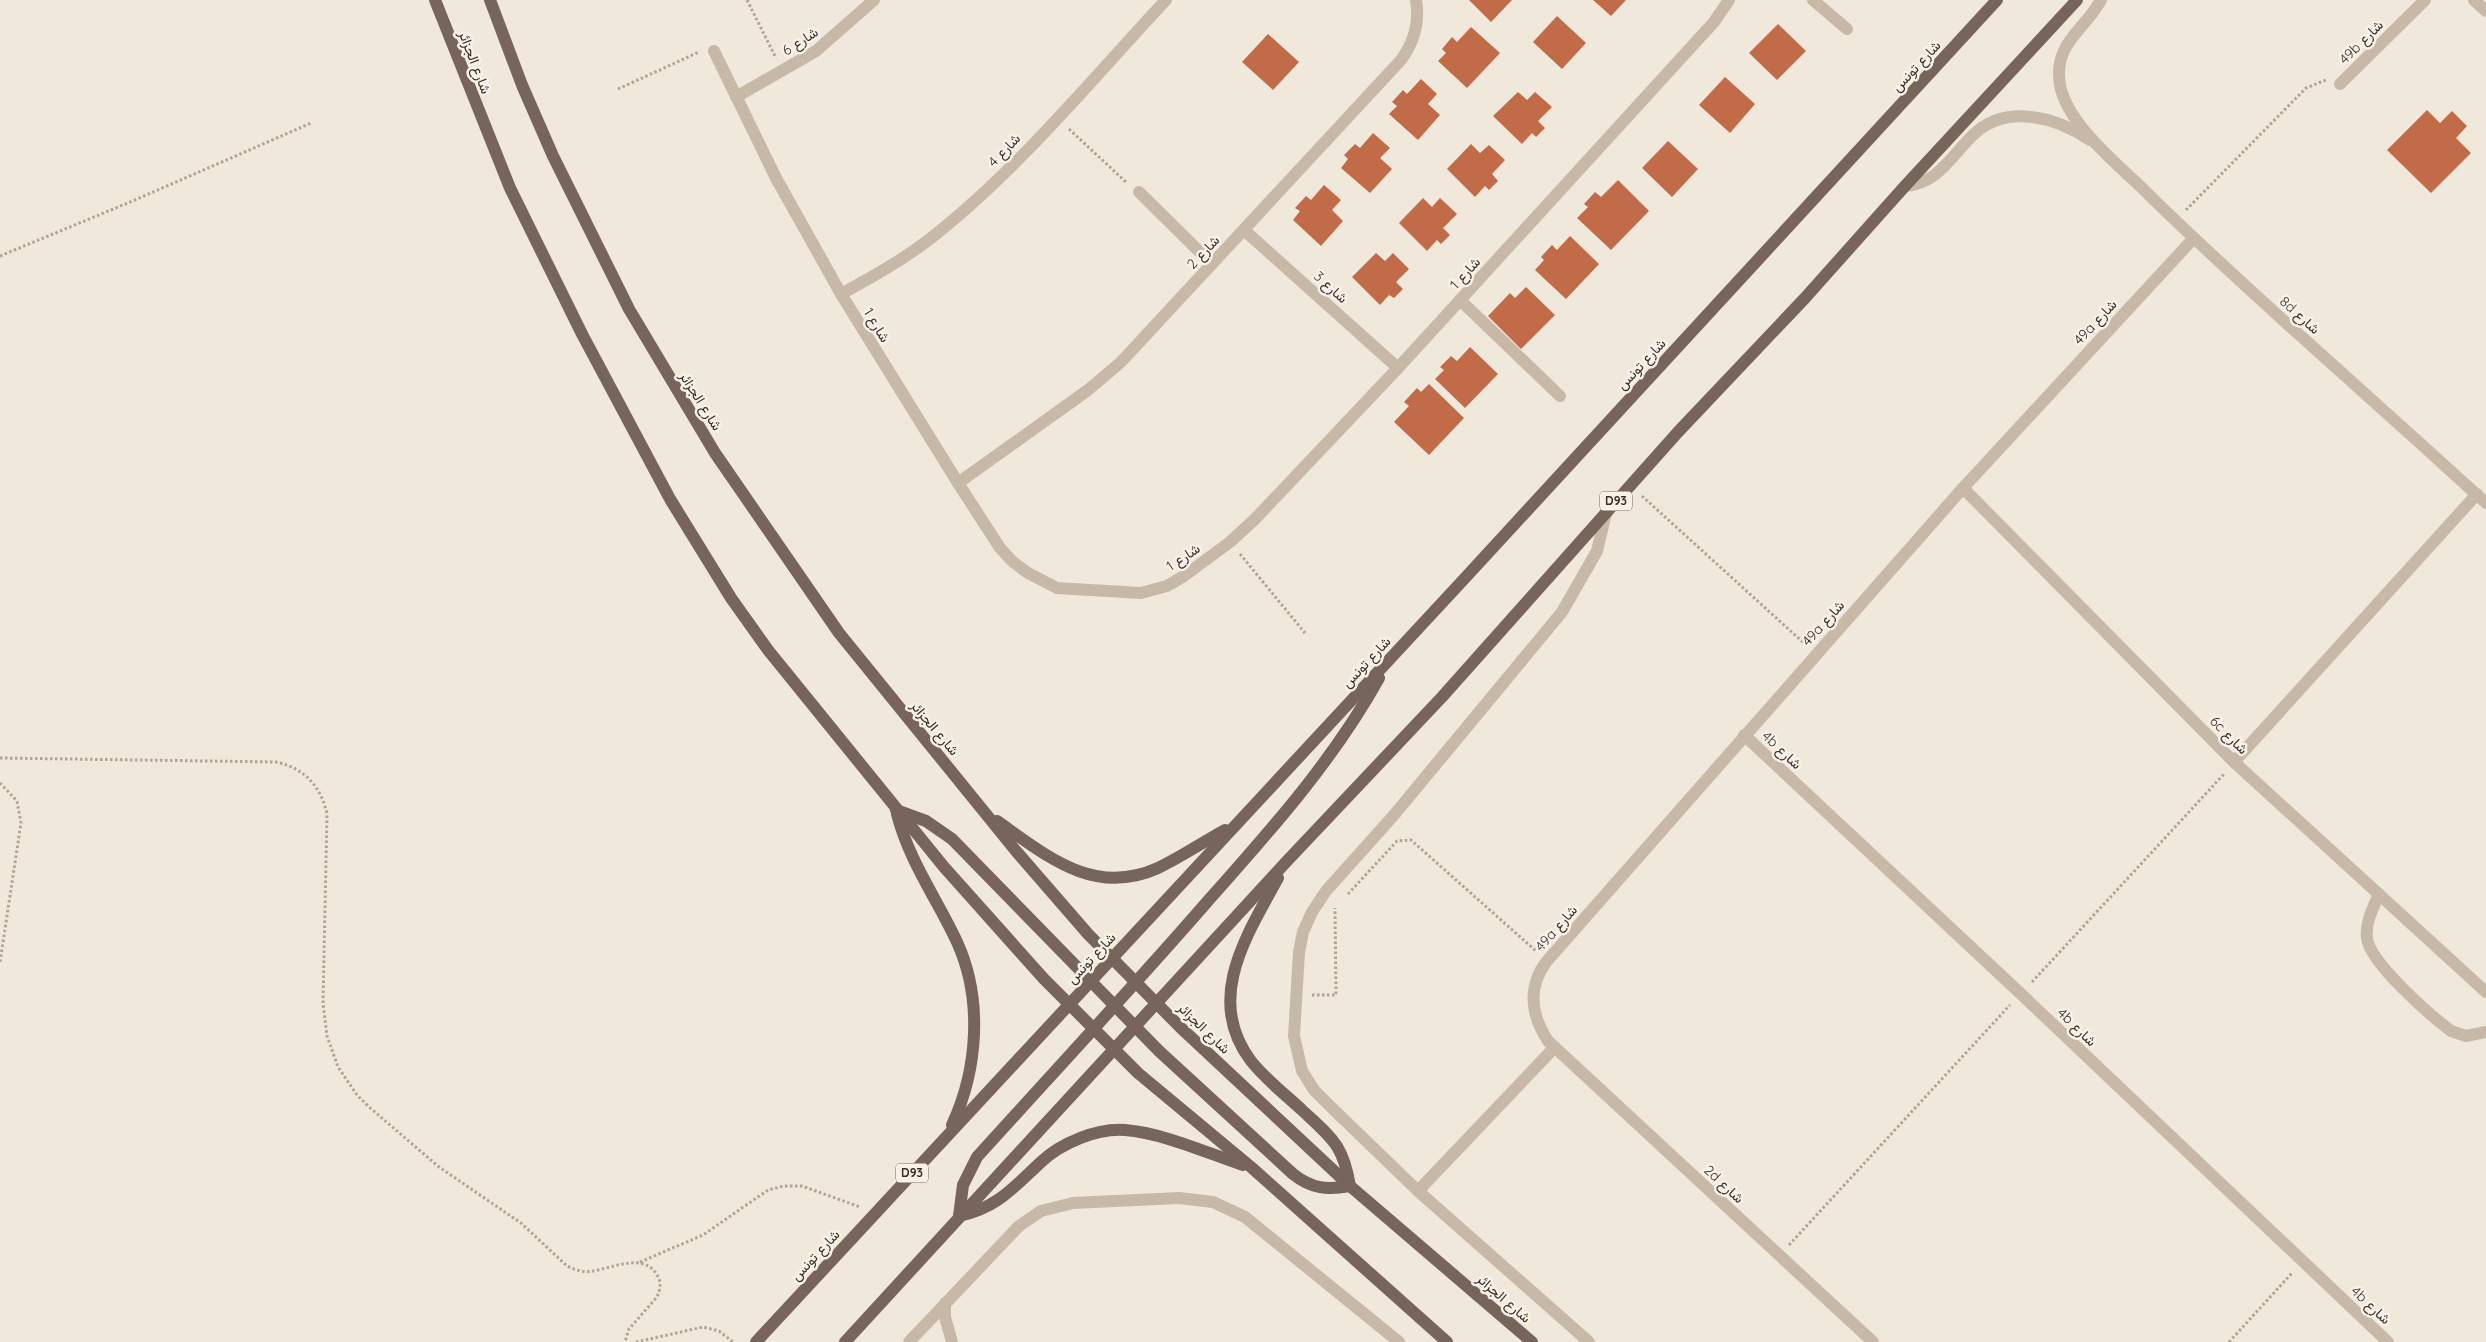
<svg xmlns="http://www.w3.org/2000/svg" width="2486" height="1342" font-family="Quicksand,Vazirmatn,sans-serif">
<rect width="100%" height="100%" fill="#f1e8dc"/>
<g fill="#c16b49">
<polygon points="1469,0 1512,0 1491,22"/>
<polygon points="1593,0 1626,0 1611,16"/>
<polygon points="1557,16 1586,43 1562,69 1533,42"/>
<polygon points="1778,24 1806,51 1777,80 1749,53"/>
<polygon points="1471,27 1500,53 1467,88 1438,61 1446,53 1442,49 1452,37 1457,42"/>
<polygon points="1268,34 1299,62 1273,90 1242,62"/>
<polygon points="1725,77 1755,104 1730,133 1699,105"/>
<polygon points="1421,79 1437,94 1428,104 1440,115 1418,140 1389,114 1397,106 1392,102 1403,90 1407,94"/>
<polygon points="1518,92 1527,100 1535,92 1552,107 1538,121 1545,128 1536,137 1532,133 1522,144 1493,116"/>
<polygon points="2427,110 2440,123 2452,111 2467,126 2456,138 2471,153 2431,193 2387,150"/>
<polygon points="1373,133 1390,148 1380,158 1392,169 1370,193 1341,168 1348,159 1344,155 1355,144 1360,148"/>
<polygon points="1668,141 1698,169 1672,197 1642,168"/>
<polygon points="1471,144 1480,153 1489,145 1505,160 1492,174 1498,181 1489,190 1485,186 1475,197 1447,169"/>
<polygon points="1618,180 1649,211 1611,250 1577,218 1588,207 1584,204 1595,192 1601,197"/>
<polygon points="1324,185 1341,200 1332,210 1343,221 1321,246 1293,220 1300,211 1295,208 1306,196 1311,200"/>
<polygon points="1423,198 1432,207 1440,198 1457,214 1443,228 1450,235 1441,244 1437,240 1427,251 1399,223"/>
<polygon points="1570,236 1599,264 1566,299 1535,270 1544,260 1541,257 1552,245 1557,250"/>
<polygon points="1376,253 1385,261 1393,253 1409,269 1396,282 1403,289 1394,298 1389,295 1380,305 1352,277"/>
<polygon points="1526,287 1555,315 1521,349 1488,316 1510,293 1515,298"/>
<polygon points="1470,347 1498,374 1465,408 1435,379 1444,370 1440,367 1451,356 1457,361"/>
<polygon points="1429,384 1464,418 1429,455 1394,422 1409,406 1404,402 1417,388 1421,392"/>
</g>
<g fill="none" stroke-linecap="round" stroke-linejoin="round">
<g stroke="#b4a292" stroke-width="3" stroke-dasharray="2.5 2.5" stroke-linecap="butt">
<polyline points="747,0 776,58"/>
<polyline points="618,89 699,52"/>
<polyline points="1069,129 1127,183"/>
<polyline points="2186,210 2306,88 2326,80"/>
<polyline points="0,256 135,200 311,123"/>
<polyline points="1642,496 1806,645"/>
<polyline points="1240,554 1305,633"/>
<path d="M 0,758 L 276,762 C 304,768 321,786 327,814 L 323,1003 L 327,1036 L 338,1067 L 357,1095 L 369,1107 L 439,1167 L 521,1223 L 567,1266 C 575,1270 584,1273 593,1271 C 613,1268 644,1252 657,1275 C 662,1282 660,1290 657,1297 L 629,1329 L 625,1342"/>
<polyline points="0,783 17,801 21,823 0,962"/>
<polyline points="1348,894 1397,841 1411,840 1536,951"/>
<polyline points="2032,982 2224,774"/>
<polyline points="1312,995 1336,995 1335,908"/>
<polyline points="1789,1245 2010,1005"/>
<polyline points="640,1262 703,1235 768,1190 784,1186 802,1186 860,1207"/>
<polyline points="636,1342 703,1327 719,1331 733,1342"/>
<polyline points="2229,1342 2293,1272"/>
</g>
<g stroke="#c8b8a8" stroke-width="12">
<polyline points="1813,0 1847,29"/>
<path d="M 2101,0 C 2084,31 2053,43 2060,85 C 2067,123 2114,161 2141,187 C 2187,233 2236,277 2284,321 C 2352,382 2419,442 2486,503"/>
<polyline points="2474,0 2486,11"/>
<polyline points="714,51 776,178 841,294 958,483 1000,548 1013,562 1028,573 1057,588 1141,593 1167,586 1184,576 1230,542 1255,519 1398,368 1714,22 1729,0"/>
<polyline points="2340,84 2425,0"/>
<polyline points="736,97 816,51 874,0"/>
<path d="M 1905,186 C 1938,184 1952,155 1973,135 C 2006,103 2056,117 2090,140"/>
<polyline points="1139,192 1212,264"/>
<polyline points="1244,230 1398,368"/>
<path d="M 841,294 C 872,277 903,260 931,238 C 1017,171 1092,79 1166,0"/>
<polyline points="1460,300 1560,396"/>
<path d="M 958,483 L 1088,390 L 1121,362 L 1401,60 C 1414,42 1420,23 1416,0"/>
<polyline points="1963,488 2234,762 2486,992"/>
<polyline points="1744,735 2021,994 2388,1342"/>
<polyline points="2234,762 2477,494"/>
<path d="M 2379,894 C 2373,908 2365,923 2367,938 C 2369,962 2431,1016 2451,1031 L 2466,1036 L 2486,1032"/>
<polyline points="1418,1191 1554,1048"/>
<polyline points="945,1303 945,1317 952,1342"/>
<polyline points="909,1342 1019,1226 1041,1211 1073,1203 1179,1198 1213,1202 1245,1217 1399,1342"/>
<polyline points="1589,1342 1418,1191 1333,1109 1314,1090 1302,1071 1294,1036 1299,952 1303,932 1312,912 1326,891 1394,815 1562,612 1597,551 1606,513"/>
<path d="M 1873,1342 L 1548,1041 C 1531,1015 1527,987 1547,961 L 1963,488 L 2193,239"/>
</g>
<g stroke="#77645a" stroke-width="12">
<polyline points="435,0 510,188 582,334 670,499 731,598 768,650 944,867 1044,979 1138,1073 1251,1167 1447,1342"/>
<polyline points="490,0 522,85 553,156 629,309 715,453 839,633 1016,851 1088,934 1180,1027 1350,1186 1532,1342"/>
<path d="M 896,810 L 926,821 L 952,839 L 1159,1051 L 1293,1174 C 1312,1189 1327,1190 1350,1186"/>
<path d="M 897,814 C 909,861 937,899 957,942 C 983,999 978,1069 952,1125"/>
<path d="M 997,821 C 1047,856 1094,897 1158,868 C 1181,857 1203,842 1225,830"/>
<path d="M 1278,878 C 1247,935 1204,999 1251,1061 C 1266,1080 1286,1095 1303,1111 C 1333,1139 1343,1145 1350,1186"/>
<path d="M 959,1216 L 963,1185 L 977,1157 C 1054,1072 1132,988 1207,902 C 1270,831 1333,761 1379,678"/>
<path d="M 959,1216 C 997,1208 1013,1188 1041,1162 C 1061,1143 1097,1128 1125,1130 C 1163,1133 1207,1153 1243,1165"/>
<polyline points="756,1342 1465,578 1997,0"/>
<polyline points="845,1342 1287,861 1442,697 1678,432 1805,298 1905,186 2077,0"/>
</g>
</g>
<g text-anchor="middle" stroke-width="5" stroke-linejoin="round" paint-order="stroke">
<g fill="#f9f1e8" stroke="#706862" stroke-width="1">
<rect x="1600" y="491.5" width="32" height="19" rx="4"/>
<rect x="896" y="1163.5" width="32" height="19" rx="4"/>
</g>
<g font-size="12" font-weight="bold" fill="#352d28">
<text x="1616" y="505">D93</text>
<text x="912" y="1177">D93</text>
</g>
<g font-size="14" fill="#352d28" stroke="#f9f1e8">
<text transform="translate(800 41) rotate(-33)" y="5">شارع 6</text>
<text transform="translate(2361 42) rotate(-45)" y="5">49b شارع</text>
<text transform="translate(475 62) rotate(69)" y="5">شارع الجزائر</text>
<text transform="translate(1916 66) rotate(-47)" y="5">شارع تونس</text>
<text transform="translate(1004 150) rotate(-46)" y="5">شارع 4</text>
<text transform="translate(1203 252) rotate(-47)" y="5">شارع 2</text>
<text transform="translate(1465 273) rotate(-48)" y="5">شارع 1</text>
<text transform="translate(1331 287) rotate(42)" y="5">شارع 3</text>
<text transform="translate(2300 315) rotate(42)" y="5">8d شارع</text>
<text transform="translate(2095 322) rotate(-47)" y="5">49a شارع</text>
<text transform="translate(877 325) rotate(59)" y="5">شارع 1</text>
<text transform="translate(1641 364) rotate(-47)" y="5">شارع تونس</text>
<text transform="translate(701 401) rotate(58)" y="5">شارع الجزائر</text>
<text transform="translate(1183 557) rotate(-34)" y="5">شارع 1</text>
<text transform="translate(1823 623) rotate(-48)" y="5">49a شارع</text>
<text transform="translate(1366 662) rotate(-47)" y="5">شارع تونس</text>
<text transform="translate(935 728) rotate(50)" y="5">شارع الجزائر</text>
<text transform="translate(2229 735) rotate(45)" y="5">6c شارع</text>
<text transform="translate(1782 750) rotate(43)" y="5">4b شارع</text>
<text transform="translate(1556 928) rotate(-49)" y="5">49a شارع</text>
<text transform="translate(1091 958) rotate(-47)" y="5">شارع تونس</text>
<text transform="translate(2077 1027) rotate(44)" y="5">4b شارع</text>
<text transform="translate(1204 1028) rotate(44)" y="5">شارع الجزائر</text>
<text transform="translate(1724 1184) rotate(43)" y="5">2d شارع</text>
<text transform="translate(815 1255) rotate(-47)" y="5">شارع تونس</text>
<text transform="translate(1504 1298) rotate(41)" y="5">شارع الجزائر</text>
<text transform="translate(2371 1305) rotate(43)" y="5">4b شارع</text>
</g>
</g>
</svg>
